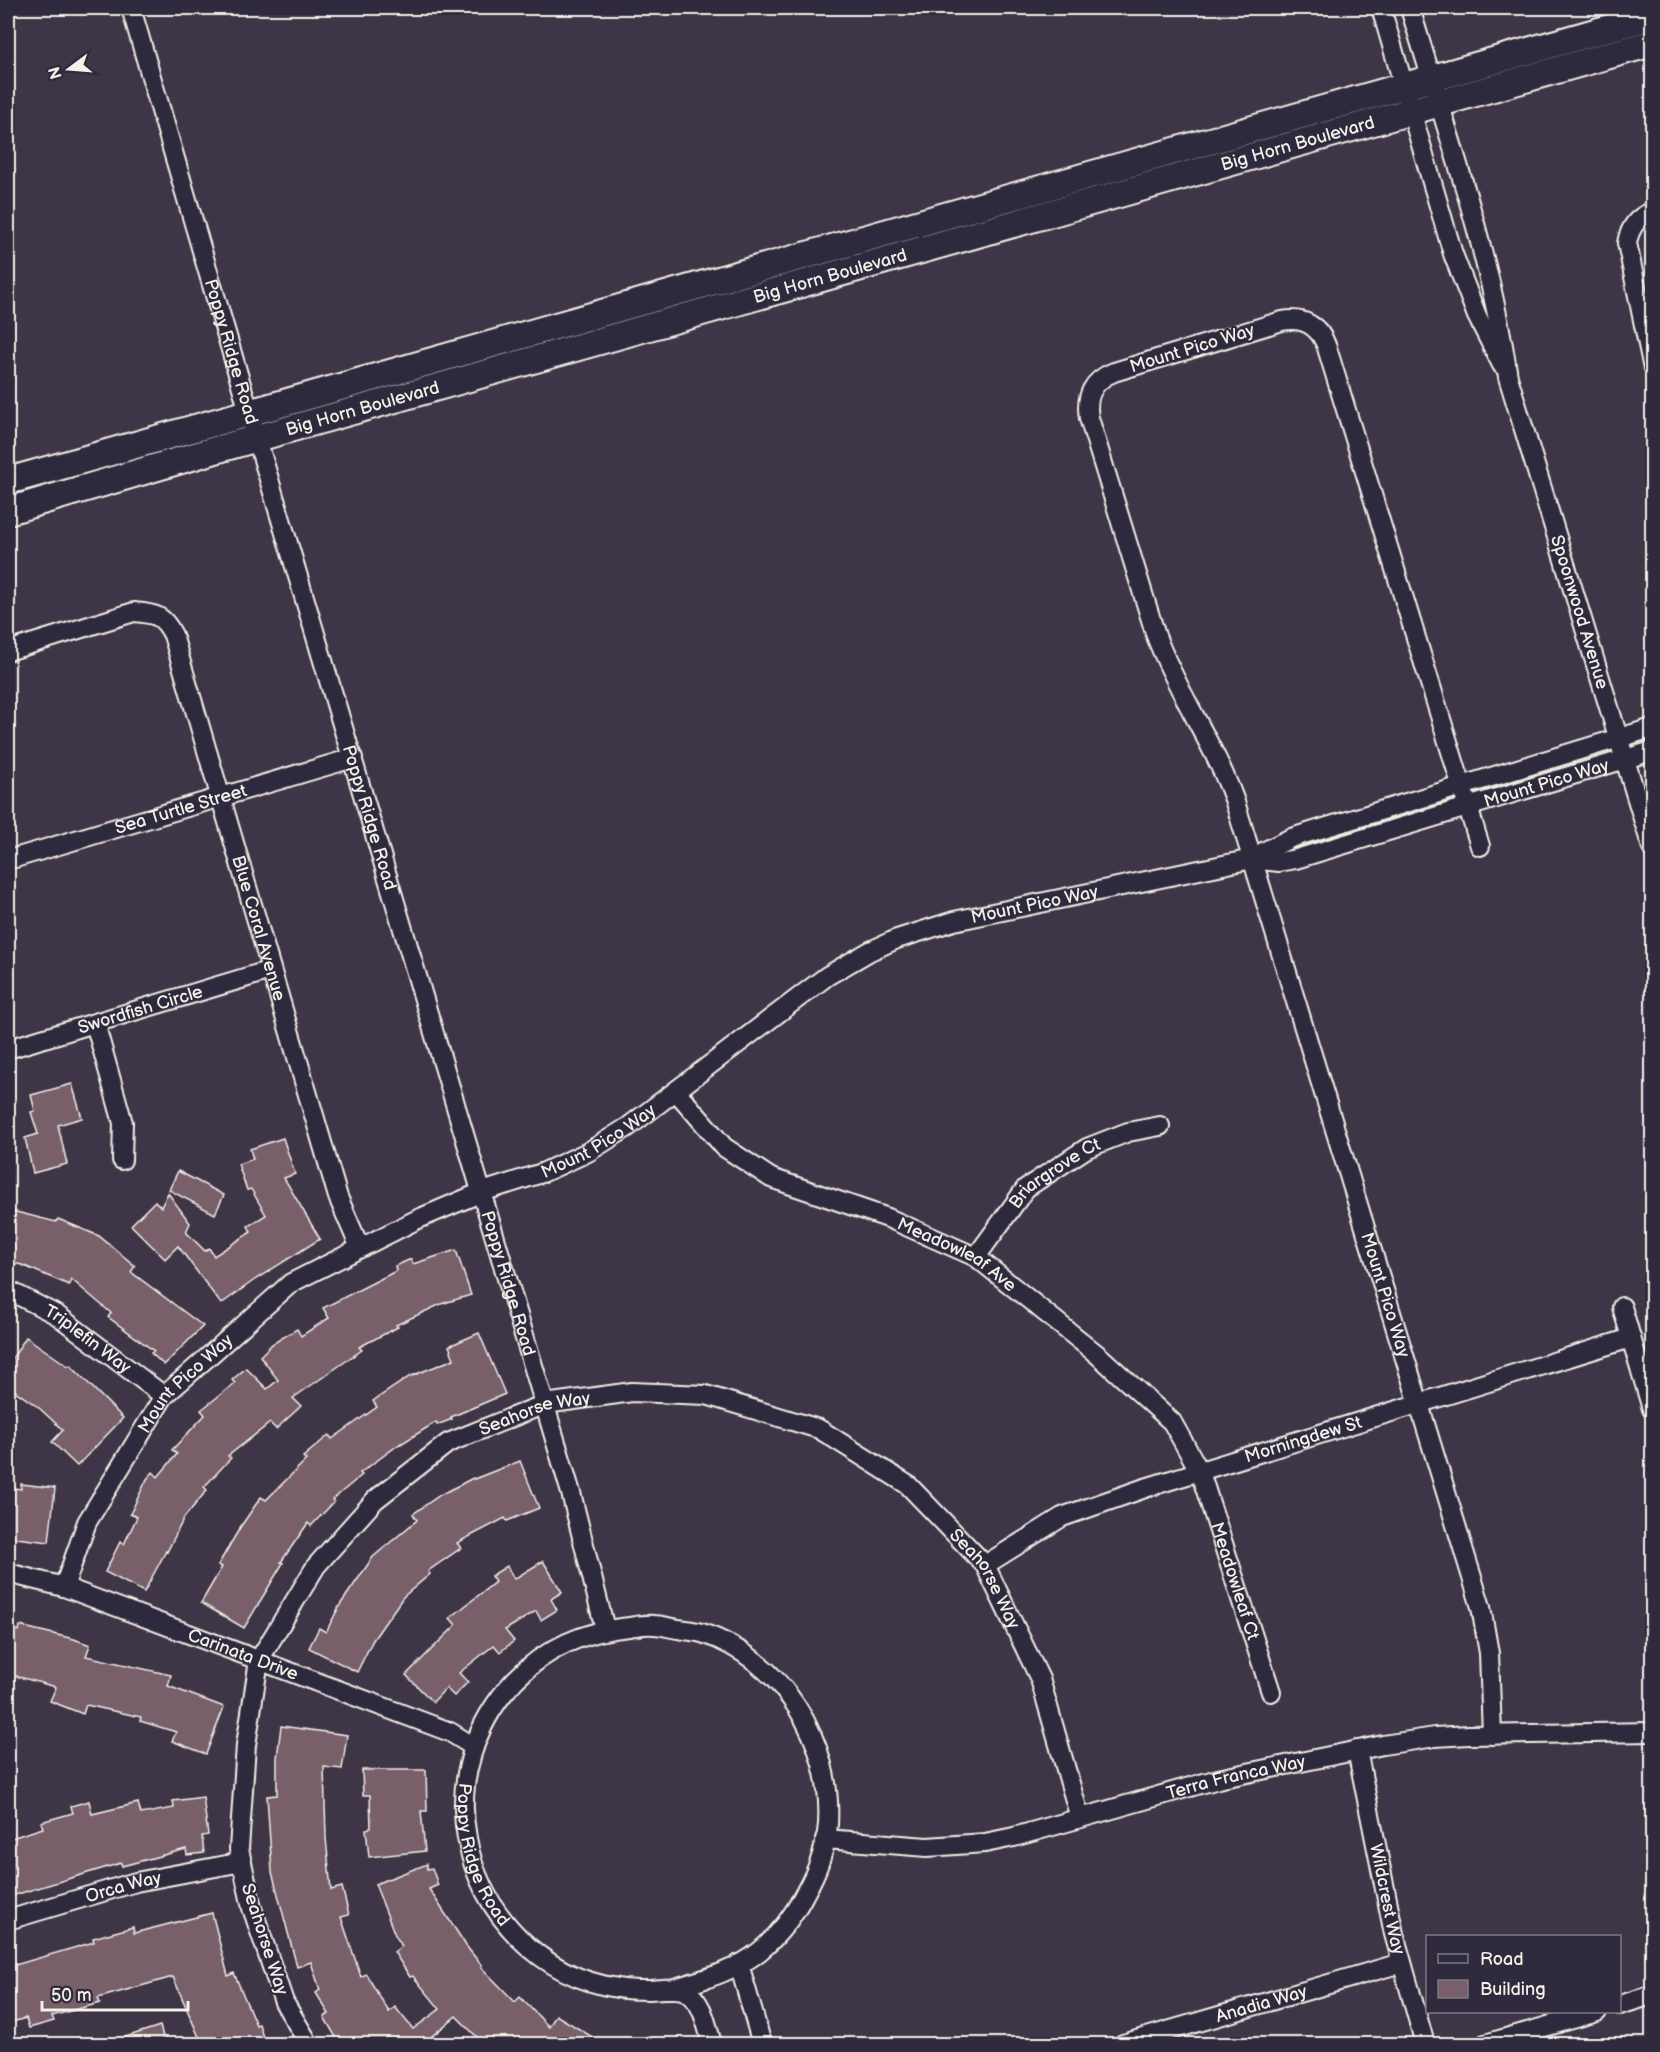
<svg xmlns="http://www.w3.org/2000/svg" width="1660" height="2052" font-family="'Balsamiq Sans',sans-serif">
<rect width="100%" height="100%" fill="#3e3546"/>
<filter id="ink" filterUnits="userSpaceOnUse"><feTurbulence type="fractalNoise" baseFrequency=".0167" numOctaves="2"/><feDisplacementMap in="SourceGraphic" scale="12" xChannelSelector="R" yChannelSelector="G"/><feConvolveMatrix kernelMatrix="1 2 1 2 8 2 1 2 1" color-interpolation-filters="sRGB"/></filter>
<g filter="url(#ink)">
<g fill="#785f6b" stroke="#f4f1e8" stroke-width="1.5">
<polygon points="72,1084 82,1118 58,1125 67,1164 33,1173 25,1138 38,1134 31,1112 35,1111 31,1095"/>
<polygon points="283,1138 295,1174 284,1178 320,1239 256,1279 221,1304 178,1246 165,1259 131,1225 155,1201 161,1207 168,1193 190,1223 186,1232 205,1251 209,1248 214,1256 251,1232 248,1226 266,1215 251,1189 247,1190 238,1164 253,1159 250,1149"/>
<polygon points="178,1171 224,1195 215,1214 169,1190"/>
<polygon points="8,1210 56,1222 58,1219 99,1236 135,1266 131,1272 203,1326 164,1365 151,1353 154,1351 108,1317 111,1313 71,1279 69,1285 22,1265 8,1262"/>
<polygon points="456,1250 471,1295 441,1304 396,1325 398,1327 359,1347 362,1350 293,1398 301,1406 276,1429 270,1423 228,1456 231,1458 204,1487 207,1490 184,1518 167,1552 166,1551 144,1592 105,1572 120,1542 124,1544 137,1517 130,1514 147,1479 153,1472 158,1477 177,1454 172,1450 205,1415 201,1410 235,1383 232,1380 246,1368 267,1389 278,1380 260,1356 272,1344 297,1329 301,1336 329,1318 323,1308 396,1271 395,1266 411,1259 413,1264"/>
<polygon points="479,1333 505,1394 451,1417 452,1419 437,1425 436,1422 401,1444 401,1443 360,1473 362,1475 332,1500 334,1502 311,1526 308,1523 281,1562 283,1563 244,1628 201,1603 222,1567 218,1565 241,1526 261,1497 266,1500 306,1460 303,1457 329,1435 332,1439 377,1407 373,1401 409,1377 454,1359 449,1346"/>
<polygon points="26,1337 68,1366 70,1365 123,1418 77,1466 52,1442 63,1430 38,1407 8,1386 8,1365"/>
<polygon points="520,1461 539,1508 507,1521 505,1518 457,1543 461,1548 428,1571 430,1574 403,1597 373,1640 357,1672 309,1648 319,1628 326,1632 340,1605 373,1557 417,1520 413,1514 440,1495 473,1478 474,1479"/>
<polygon points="21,1484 55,1488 49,1542 8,1537 8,1487 21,1489"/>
<polygon points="543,1561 562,1592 551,1599 557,1610 541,1620 536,1611 505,1630 514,1641 500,1652 494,1645 459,1673 468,1682 454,1696 446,1688 433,1702 406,1675 456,1625 450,1618 495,1582 491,1576 507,1566 514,1579"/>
<polygon points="20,1626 74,1639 90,1645 86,1656 171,1675 168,1686 224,1707 206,1754 172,1741 176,1732 140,1721 141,1717 86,1705 83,1714 50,1701 56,1687 8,1674 8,1629 19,1631"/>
<polygon points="281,1726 347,1735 342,1769 324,1767 326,1838 331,1890 342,1887 349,1915 341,1917 361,1977 366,1974 389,2012 395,2007 413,2029 440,2009 413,1976 410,1977 394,1952 402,1946 395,1935 375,1884 427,1864 427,1869 432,1868 438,1885 429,1889 467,1947 482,1966 481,1967 515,2002 520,1997 549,2027 556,2015 604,2044 484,2044 456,2016 431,2037 436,2044 340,2044 324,2017 329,2014 316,1993 320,1990 311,1962 297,1967 272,1872 267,1796 277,1795 277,1758"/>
<polygon points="362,1770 426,1770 427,1811 421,1811 425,1851 369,1857 366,1829 371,1828 370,1795 363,1795"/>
<polygon points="203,1797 208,1835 202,1836 204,1853 187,1855 186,1849 122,1866 121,1863 8,1897 8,1839 43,1828 41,1822 73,1813 71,1806 89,1801 92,1814 138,1803 141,1814 174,1808 173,1801"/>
<polygon points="212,1913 228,1976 234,1973 256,2025 259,2024 265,2044 202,2044 173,1977 98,1998 100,2003 52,2016 54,2021 29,2028 26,2018 12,2022 8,2005 8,1967 94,1942 93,1938 133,1927 134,1933"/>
<polygon points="160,2026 165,2044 113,2044 113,2041"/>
</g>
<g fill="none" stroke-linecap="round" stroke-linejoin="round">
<defs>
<g id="street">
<path id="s1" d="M 131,8 L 257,439 L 571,1493 L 605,1629"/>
<polyline points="1381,8 1453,254 1477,316 1502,365"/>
<path id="s2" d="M 1410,8 C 1446,129 1490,251 1508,377 L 1652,848"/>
<path d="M 1652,212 C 1637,217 1630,227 1627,243 L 1652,364"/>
<path id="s3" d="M 8,651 L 134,612 C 156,614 163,615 173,635 L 338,1197 L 360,1248"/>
<path id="s4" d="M 1480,846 L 1327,348 C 1320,326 1304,317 1282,321 L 1114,372 C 1093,380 1085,396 1089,418 L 1156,636 C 1177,692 1213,742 1234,799 L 1481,1607 L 1489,1653 L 1492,1735"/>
<path id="s5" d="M 1252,859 L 1279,862 L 1296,859 L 1652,751"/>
<path id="s6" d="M 8,860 L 353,758"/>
<polyline points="95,1023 123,1123 122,1160"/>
<path id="s7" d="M 8,1049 L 271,970"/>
<path id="s8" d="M 676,1091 L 724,1147 L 771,1178 L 888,1218 L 976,1257 L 1098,1355 L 1172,1422 L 1200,1472 L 1271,1692"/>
<path id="s9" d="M 976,1257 L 1026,1188 L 1087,1148 L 1128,1132 L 1160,1126"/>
<path id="s10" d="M 8,1290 L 57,1315 L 164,1396"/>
<polyline points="1622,1307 1652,1409"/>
<path id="s11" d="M 985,1565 L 1062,1517 L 1145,1488 L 1631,1338"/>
<path id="s12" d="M 8,1573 L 64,1587 L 450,1732 L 474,1747"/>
<path id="s13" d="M 64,1587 L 87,1522 L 164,1396 L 291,1283 L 418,1219 L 482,1192 L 542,1173 L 588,1152 L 628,1127 L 827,976 L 870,951 L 897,939 L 954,921 L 1252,859 L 1265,851 L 1291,838 L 1652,728"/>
<path id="s14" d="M 1357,1750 L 1394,1934 L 1425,2044"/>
<path id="s15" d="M 825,1839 L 927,1847 L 985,1843 L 1014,1837 L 1218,1779 L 1383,1745 L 1435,1737 L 1469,1735 L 1652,1732"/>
<path id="s16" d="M 8,1920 L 136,1882 L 242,1862"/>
<polyline points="739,1964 762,2044"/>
<path id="s17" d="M 671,1989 C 702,1980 734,1972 760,1951 C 779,1935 794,1915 805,1893 C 817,1872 826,1848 828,1824 C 833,1741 782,1659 702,1633 C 694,1631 686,1630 678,1629 C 670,1628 661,1625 654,1625 C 646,1624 637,1626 629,1627 C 585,1631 546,1648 515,1680 C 475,1722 456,1782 467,1838 C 480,1914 541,1977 618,1988 C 628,1990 638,1990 648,1990 C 660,1990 674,1986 685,1991 C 703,2000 707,2027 712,2044"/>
<polyline points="1620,2005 1652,1995"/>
<path id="s18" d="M 309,2044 L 284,2002 L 252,1908 L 239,1849 L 246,1745 L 259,1660 L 316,1566 L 375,1500 L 448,1443 L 545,1404 L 632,1392 L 706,1395 L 819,1429 L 908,1485 L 985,1565 L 1040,1679 L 1080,1818"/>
<path id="s19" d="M 1123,2044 L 1401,1963"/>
<polyline points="1485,2044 1597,2012"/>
</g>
<g id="secondary">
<polyline points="8,481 1652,16"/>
<path id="s20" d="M 8,511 L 215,450 L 1652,43"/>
</g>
</defs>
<use href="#street" stroke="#f4f1e8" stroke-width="22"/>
<use href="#secondary" stroke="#f4f1e8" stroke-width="30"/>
<use href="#street" stroke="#2f2a3d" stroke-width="18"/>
<use href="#secondary" stroke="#2f2a3d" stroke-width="26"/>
</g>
</g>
<g text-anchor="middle" stroke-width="4.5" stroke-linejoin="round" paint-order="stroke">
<g font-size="18" fill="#f4f1e8" stroke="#2f2a3d">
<text dy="6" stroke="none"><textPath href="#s20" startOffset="1341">Big Horn Boulevard</textPath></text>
<text dy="6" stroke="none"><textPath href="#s20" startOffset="855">Big Horn Boulevard</textPath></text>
<text transform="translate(1192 348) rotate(-17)" y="6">Mount Pico Way</text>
<text dy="6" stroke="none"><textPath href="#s1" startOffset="358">Poppy Ridge Road</textPath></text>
<text dy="6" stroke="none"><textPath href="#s20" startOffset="369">Big Horn Boulevard</textPath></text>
<text dy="6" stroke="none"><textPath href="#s2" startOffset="628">Spoonwood Avenue</textPath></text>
<text dy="6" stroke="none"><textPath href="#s5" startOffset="306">Mount Pico Way</textPath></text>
<text dy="6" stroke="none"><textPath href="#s6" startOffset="180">Sea Turtle Street</textPath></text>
<text dy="6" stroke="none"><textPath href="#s1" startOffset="844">Poppy Ridge Road</textPath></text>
<text dy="6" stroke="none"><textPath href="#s13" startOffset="1230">Mount Pico Way</textPath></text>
<text dy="6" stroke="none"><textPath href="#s3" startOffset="486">Blue Coral Avenue</textPath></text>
<text dy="6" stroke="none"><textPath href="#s7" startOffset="138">Swordfish Circle</textPath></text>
<text dy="6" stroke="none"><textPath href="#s13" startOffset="726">Mount Pico Way</textPath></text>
<text dy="6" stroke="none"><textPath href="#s9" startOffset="117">Briargrove Ct</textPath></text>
<text dy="6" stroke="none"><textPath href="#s8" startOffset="332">Meadowleaf Ave</textPath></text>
<text dy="6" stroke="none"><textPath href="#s1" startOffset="1330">Poppy Ridge Road</textPath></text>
<text dy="6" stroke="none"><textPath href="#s4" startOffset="1740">Mount Pico Way</textPath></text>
<text dy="6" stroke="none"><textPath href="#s10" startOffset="94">Triplefin Way</textPath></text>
<text dy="6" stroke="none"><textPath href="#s13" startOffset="240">Mount Pico Way</textPath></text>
<text dy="6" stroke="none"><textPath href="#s18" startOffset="782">Seahorse Way</textPath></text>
<text dy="6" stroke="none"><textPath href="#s11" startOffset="344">Morningdew St</textPath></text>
<text dy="6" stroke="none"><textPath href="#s18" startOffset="1302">Seahorse Way</textPath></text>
<text dy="6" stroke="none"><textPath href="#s8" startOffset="778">Meadowleaf Ct</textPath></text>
<text dy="6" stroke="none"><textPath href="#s12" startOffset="249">Carinata Drive</textPath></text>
<text dy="6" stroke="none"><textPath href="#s15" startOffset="420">Terra Franca Way</textPath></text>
<text dy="6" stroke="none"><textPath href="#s17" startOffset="884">Poppy Ridge Road</textPath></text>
<text dy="6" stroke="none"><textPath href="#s16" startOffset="120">Orca Way</textPath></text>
<text dy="6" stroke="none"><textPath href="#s14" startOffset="152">Wildcrest Way</textPath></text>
<text transform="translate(265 1939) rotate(72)" y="6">Seahorse Way</text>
<text dy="6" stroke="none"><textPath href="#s19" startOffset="144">Anadia Way</textPath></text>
</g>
</g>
<rect width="1660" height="2052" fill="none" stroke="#2f2a3d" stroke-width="30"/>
<rect x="15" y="15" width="1630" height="2022" fill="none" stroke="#f4f1e8" stroke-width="2" filter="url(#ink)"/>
<rect x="1426" y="1935" width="195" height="78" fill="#2f2a3d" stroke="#7e7a81" stroke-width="1.5"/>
<rect x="1438" y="1954" width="30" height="9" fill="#2f2a3d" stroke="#7e7a81" stroke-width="1.5"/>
<text x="1480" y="1965" font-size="18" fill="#f4f1e8">Road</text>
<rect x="1438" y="1980" width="30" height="18" fill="#785f6b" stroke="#7e7a81" stroke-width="1.5"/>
<text x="1480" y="1995" font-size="18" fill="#f4f1e8">Building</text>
<g transform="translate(69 69) rotate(254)" stroke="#2f2a3d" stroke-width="4.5" paint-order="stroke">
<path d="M0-4.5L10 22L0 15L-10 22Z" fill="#f4f1e8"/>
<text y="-9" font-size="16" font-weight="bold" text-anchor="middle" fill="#f4f1e8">N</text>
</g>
<path d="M42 2001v9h146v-9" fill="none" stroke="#f4f1e8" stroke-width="3"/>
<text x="51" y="2001" font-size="18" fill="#f4f1e8" stroke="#2f2a3d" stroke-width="4.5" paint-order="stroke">50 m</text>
</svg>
